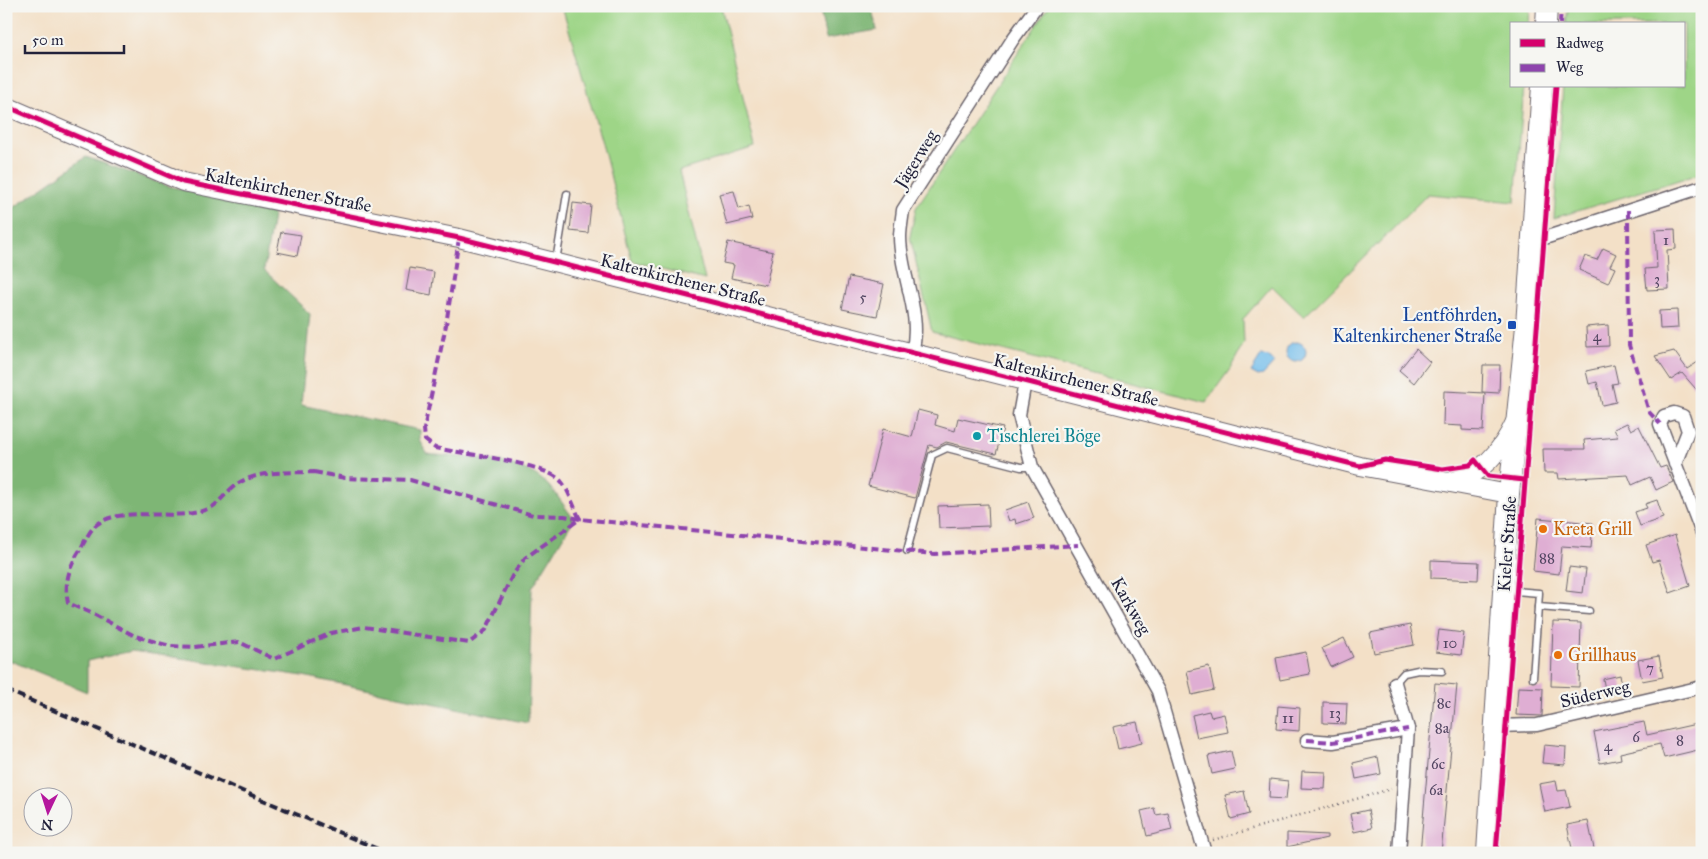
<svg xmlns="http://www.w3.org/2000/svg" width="1708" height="859" font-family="'IM FELL Great Primer',serif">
<rect width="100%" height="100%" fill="#f6f6f2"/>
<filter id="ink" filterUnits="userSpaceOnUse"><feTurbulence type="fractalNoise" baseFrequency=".02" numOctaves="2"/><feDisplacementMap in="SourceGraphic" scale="10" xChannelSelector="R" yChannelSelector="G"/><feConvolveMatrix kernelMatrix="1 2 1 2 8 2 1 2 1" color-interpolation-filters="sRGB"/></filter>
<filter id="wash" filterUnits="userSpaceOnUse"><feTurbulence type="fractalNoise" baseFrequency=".0096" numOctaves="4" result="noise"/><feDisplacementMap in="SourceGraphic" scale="20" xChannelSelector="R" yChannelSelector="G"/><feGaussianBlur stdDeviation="1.12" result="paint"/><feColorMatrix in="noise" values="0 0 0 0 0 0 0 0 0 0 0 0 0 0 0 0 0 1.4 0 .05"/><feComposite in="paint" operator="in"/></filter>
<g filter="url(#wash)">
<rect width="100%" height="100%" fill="#f3e0c7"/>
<g fill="#9ed587" stroke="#607c61">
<polygon points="562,6 721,6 755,147 679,171 705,280 632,261 602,143"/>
<polygon points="1049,6 1530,6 1529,24 1512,24 1512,86 1524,86 1515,202 1428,194 1304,317 1272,286 1243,319 1244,343 1230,369 1206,402 932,332 910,236 916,208"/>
<polygon points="1568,6 1702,6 1702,173 1554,218 1563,86 1684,86 1684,24 1566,24"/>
</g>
<g fill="#7eb674" stroke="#506c58">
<polygon points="819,6 871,6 877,30 826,39"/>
<path d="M 86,157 L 168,186 L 274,210 L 264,270 L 310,314 L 301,405 L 420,430 L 420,440 L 427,454 C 465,459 519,455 548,485 C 558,495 565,508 574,519 L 532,588 L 528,723 L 303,676 L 132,651 L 87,661 L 87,692 L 6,659 L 6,213 Z"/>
</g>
<g fill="#73bdeb" stroke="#4a7093">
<circle cx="1296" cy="352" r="10"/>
<polygon points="1261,356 1269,357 1274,363 1263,375 1258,376 1251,372"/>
</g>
<g id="blocks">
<g fill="#dfaed3">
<polygon points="734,191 739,209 749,206 752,219 727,225 719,194"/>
<polygon points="573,203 591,205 588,233 570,231"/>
<polygon points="1675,229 1676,249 1667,250 1669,289 1647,290 1645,269 1657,268 1655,230"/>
<polygon points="281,232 301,235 297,256 277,252"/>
<polygon points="728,242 773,252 766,285 731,278 734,265 723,263"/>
<polygon points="1603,248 1616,254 1610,266 1615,268 1608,283 1579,270 1585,256 1597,260"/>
<polygon points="410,268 434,272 431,295 406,290"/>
<polygon points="849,277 884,284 877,316 842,309"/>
<polygon points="1677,310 1678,328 1660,329 1659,311"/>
<polygon points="1608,325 1609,346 1587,347 1586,327"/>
<polygon points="1416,349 1430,362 1414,383 1399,370"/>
<polygon points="1674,351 1687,369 1698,362 1702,368 1702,396 1682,373 1671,380 1655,356"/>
<polygon points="1483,365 1500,365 1499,393 1482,392"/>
<polygon points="1614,365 1618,383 1612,384 1616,402 1602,405 1597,382 1589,384 1586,371"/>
<polygon points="1444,391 1485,393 1483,431 1462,430 1462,426 1443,425"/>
<polygon points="918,410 937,415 935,425 955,431 958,418 1003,428 996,454 946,442 937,447 929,445 915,498 868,486 883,429 912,437"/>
<polygon points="1627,423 1631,430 1639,426 1660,468 1666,466 1673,482 1656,490 1650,477 1632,485 1628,475 1559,479 1558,473 1544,473 1543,449 1585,449 1584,440 1618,437 1614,429"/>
<polygon points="1657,500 1663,518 1640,526 1635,512 1647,508 1645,504"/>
<polygon points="1028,502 1034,518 1016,524 1015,519 1009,521 1005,510"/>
<polygon points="988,504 989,526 939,528 938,506"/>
<polygon points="1538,518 1593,523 1591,548 1562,546 1559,574 1533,571"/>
<polygon points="1675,535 1690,586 1670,593 1659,560 1652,562 1646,545"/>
<polygon points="1431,560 1479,562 1478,580 1431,578"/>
<polygon points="1569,567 1586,569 1583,593 1566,591"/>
<polygon points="1553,622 1581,623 1579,687 1551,686"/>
<polygon points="1410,625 1414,645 1374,653 1370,633"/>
<polygon points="1439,630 1464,633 1461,655 1436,652"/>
<polygon points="1344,638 1353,657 1331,667 1322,648"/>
<polygon points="1306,652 1310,674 1280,680 1276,658"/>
<polygon points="1659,656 1663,677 1642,681 1638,660"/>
<polygon points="1209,666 1214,690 1192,695 1187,671"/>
<polygon points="1620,675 1623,692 1606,695 1603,679"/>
<polygon points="1435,683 1457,685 1441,853 1420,853"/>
<polygon points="1518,687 1543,688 1542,716 1516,715"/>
<polygon points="1323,702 1347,703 1346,724 1323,723"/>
<polygon points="1278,706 1300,708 1299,731 1276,729"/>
<polygon points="1209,711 1211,717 1224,714 1228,732 1197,738 1192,715"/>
<polygon points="1137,722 1142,743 1118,749 1113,727"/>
<polygon points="1644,722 1647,735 1696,724 1702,749 1664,758 1660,744 1620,753 1621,759 1600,763 1594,732"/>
<polygon points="1544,745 1566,747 1565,765 1542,763"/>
<polygon points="1231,751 1235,769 1212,774 1208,756"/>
<polygon points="1378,757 1381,774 1356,779 1353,763"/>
<polygon points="1302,771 1326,772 1325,789 1301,788"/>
<polygon points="1270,779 1288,781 1286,799 1269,798"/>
<polygon points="1556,781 1558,791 1566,790 1570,807 1545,812 1539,784"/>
<polygon points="1244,791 1249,814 1231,819 1225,795"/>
<polygon points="1154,808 1156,815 1168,813 1172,830 1147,836 1141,811"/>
<polygon points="1368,810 1372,828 1354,832 1350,814"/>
<polygon points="1588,821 1595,853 1573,853 1567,825"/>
<polygon points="1287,833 1327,835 1327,838 1287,847"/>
</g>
</g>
</g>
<g filter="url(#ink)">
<use href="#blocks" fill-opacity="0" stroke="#6b646c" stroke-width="1"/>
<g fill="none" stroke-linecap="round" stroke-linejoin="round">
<defs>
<g id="lane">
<polyline points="556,261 567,194"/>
<polyline points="907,551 932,455 947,448 1021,467 1032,467"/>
<polyline points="1505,590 1539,593 1533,678"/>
<polyline points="1538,607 1589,611"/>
<polyline points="1395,683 1404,673 1418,670 1442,671"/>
</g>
<g id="street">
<polyline points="1532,242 1702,187"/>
<path d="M 912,352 C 923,314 900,275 900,237 C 900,229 902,219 903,210 L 1013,39 L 1037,6"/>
<polyline points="1025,382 1019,415 1032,467 1158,691 1205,853"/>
<polyline points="1675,464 1688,431 1683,416 1674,413 1664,416 1660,424 1702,533"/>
<polyline points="1395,683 1408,729 1399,853"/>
<polyline points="1496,726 1537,725 1702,687"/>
<polyline points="1307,740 1333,742 1408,729"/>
</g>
<g id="secondary">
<polyline points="6,106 183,182 459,238 1360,466 1509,494"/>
<path d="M 1449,482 C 1480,477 1503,449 1515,422"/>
</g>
<g id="primary">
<polyline points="1546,24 1547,6"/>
<polyline points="1487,853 1509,494 1526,326 1542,86"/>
</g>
</defs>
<use href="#lane" stroke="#6b646c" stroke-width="9"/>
<use href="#street" stroke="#6b646c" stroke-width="15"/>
<use href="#secondary" stroke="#6b646c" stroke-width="20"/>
<use href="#primary" stroke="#6b646c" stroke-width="22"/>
<polyline stroke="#6b646c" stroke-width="2.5" stroke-dasharray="1 4" stroke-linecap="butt" points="1213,840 1391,789"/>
<use href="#lane" stroke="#fff" stroke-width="6"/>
<use href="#street" stroke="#fff" stroke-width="12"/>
<use href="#secondary" stroke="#fff" stroke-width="18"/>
<use href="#primary" stroke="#fff" stroke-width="20"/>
<polyline stroke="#22223b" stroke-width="4" stroke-dasharray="8 4" stroke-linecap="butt" points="6,690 387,853"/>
<g stroke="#8e44ad" stroke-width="4" stroke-dasharray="8 4" stroke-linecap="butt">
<polyline points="1560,24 1561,6"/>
<polyline points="1628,210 1629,345 1649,412 1660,424"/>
<path d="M 459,238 L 446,325 L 424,429 L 425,440 L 435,448 C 463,454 543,462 561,481 C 569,490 574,508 580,519 L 934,554 L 1078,545"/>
<path d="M 314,472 L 345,478 L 410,480 L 533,515 L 564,516 L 580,519 L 525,558 L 512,576 L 486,630 L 469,643 L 364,627 L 331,633 L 274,659 L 239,642 L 195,647 L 170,646 L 135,636 L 95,615 L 68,603 C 64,583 69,567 80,550 C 84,543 88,533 94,527 C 120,502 178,525 212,507 C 218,504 228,490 237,484 C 258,470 289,473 314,472 Z"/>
<polyline points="1307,740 1333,742 1408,729"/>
</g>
<defs>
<g id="cycleway">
<polyline points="6,106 183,182 459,238 1360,466 1385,460 1443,469 1470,465 1475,460 1488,476 1524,480"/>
<polyline points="1496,853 1556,86"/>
</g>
</defs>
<use href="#cycleway" stroke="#f6f6f2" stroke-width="8"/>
<use href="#cycleway" stroke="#d6006c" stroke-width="5"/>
</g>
</g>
<rect fill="#1a4fb4" stroke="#f6f6f2" stroke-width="2" x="1507" y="320" width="10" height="10" rx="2.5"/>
<circle fill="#0f9aa8" stroke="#f6f6f2" stroke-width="2" cx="977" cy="436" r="5"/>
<g fill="#e8710a" stroke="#f6f6f2" stroke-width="2">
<circle cx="1543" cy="529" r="5"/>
<circle cx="1558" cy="655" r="5"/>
</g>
<g text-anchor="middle" stroke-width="4.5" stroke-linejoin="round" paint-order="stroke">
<g font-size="15" fill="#514561">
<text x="1666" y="245">1</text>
<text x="1657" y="284">3</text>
<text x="863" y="302">5</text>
<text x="1597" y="341">4</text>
<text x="1547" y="563">88</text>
<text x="1450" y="648">10</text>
<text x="1650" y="673">7</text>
<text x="1444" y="708">8c</text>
<text x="1335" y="718">13</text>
<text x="1288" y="723">11</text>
<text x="1442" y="733">8a</text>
<text x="1636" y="742">6</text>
<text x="1680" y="745">8</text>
<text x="1608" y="751">4</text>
<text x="1438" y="769">6c</text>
<text x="1436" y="795">6a</text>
</g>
<g font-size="18" fill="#22223b" stroke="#f6f6f2">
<text transform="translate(916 159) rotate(-58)" y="6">Jägerweg</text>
<text transform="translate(288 190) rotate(11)" y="6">Kaltenkirchener Straße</text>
<text transform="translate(683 280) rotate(14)" y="6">Kaltenkirchener Straße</text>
<text transform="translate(1076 380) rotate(14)" y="6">Kaltenkirchener Straße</text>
<text transform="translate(1507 544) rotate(-86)" y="6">Kieler Straße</text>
<text transform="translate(1131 606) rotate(61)" y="6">Karkweg</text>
<text transform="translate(1595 694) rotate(-13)" y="6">Süderweg</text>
</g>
<g font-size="18" fill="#164399" stroke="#f6f6f2" text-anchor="end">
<text x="1502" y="321">Lentföhrden,<tspan x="1502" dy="21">Kaltenkirchener Straße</tspan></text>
</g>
<g font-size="18" fill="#0d838f" stroke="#f6f6f2" text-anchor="start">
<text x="987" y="442">Tischlerei Böge</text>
</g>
<g font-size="18" fill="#c56008" stroke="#f6f6f2" text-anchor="start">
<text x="1553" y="535">Kreta Grill</text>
<text x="1568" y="661">Grillhaus</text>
</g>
</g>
<rect width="1708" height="859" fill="none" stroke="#f6f6f2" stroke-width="25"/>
<rect x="1510" y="22" width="175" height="65" fill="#f6f6f2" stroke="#a1a1a9"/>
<rect x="1520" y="39" width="25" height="8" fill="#d6006c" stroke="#a1a1a9"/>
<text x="1556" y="48" font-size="15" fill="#22223b">Radweg</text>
<rect x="1520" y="64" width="25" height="8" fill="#8e44ad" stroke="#a1a1a9"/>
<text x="1556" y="72" font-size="15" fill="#22223b">Weg</text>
<g transform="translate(48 812) rotate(184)"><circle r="24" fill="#f6f6f2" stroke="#a1a1a9"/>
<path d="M0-4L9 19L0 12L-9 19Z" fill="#b5179e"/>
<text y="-8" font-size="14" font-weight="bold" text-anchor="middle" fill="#22223b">N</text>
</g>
<path d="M25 45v8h99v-8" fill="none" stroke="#22223b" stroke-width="2.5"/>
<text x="32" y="45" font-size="15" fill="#22223b" stroke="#f6f6f2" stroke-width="4" paint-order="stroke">50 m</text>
</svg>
